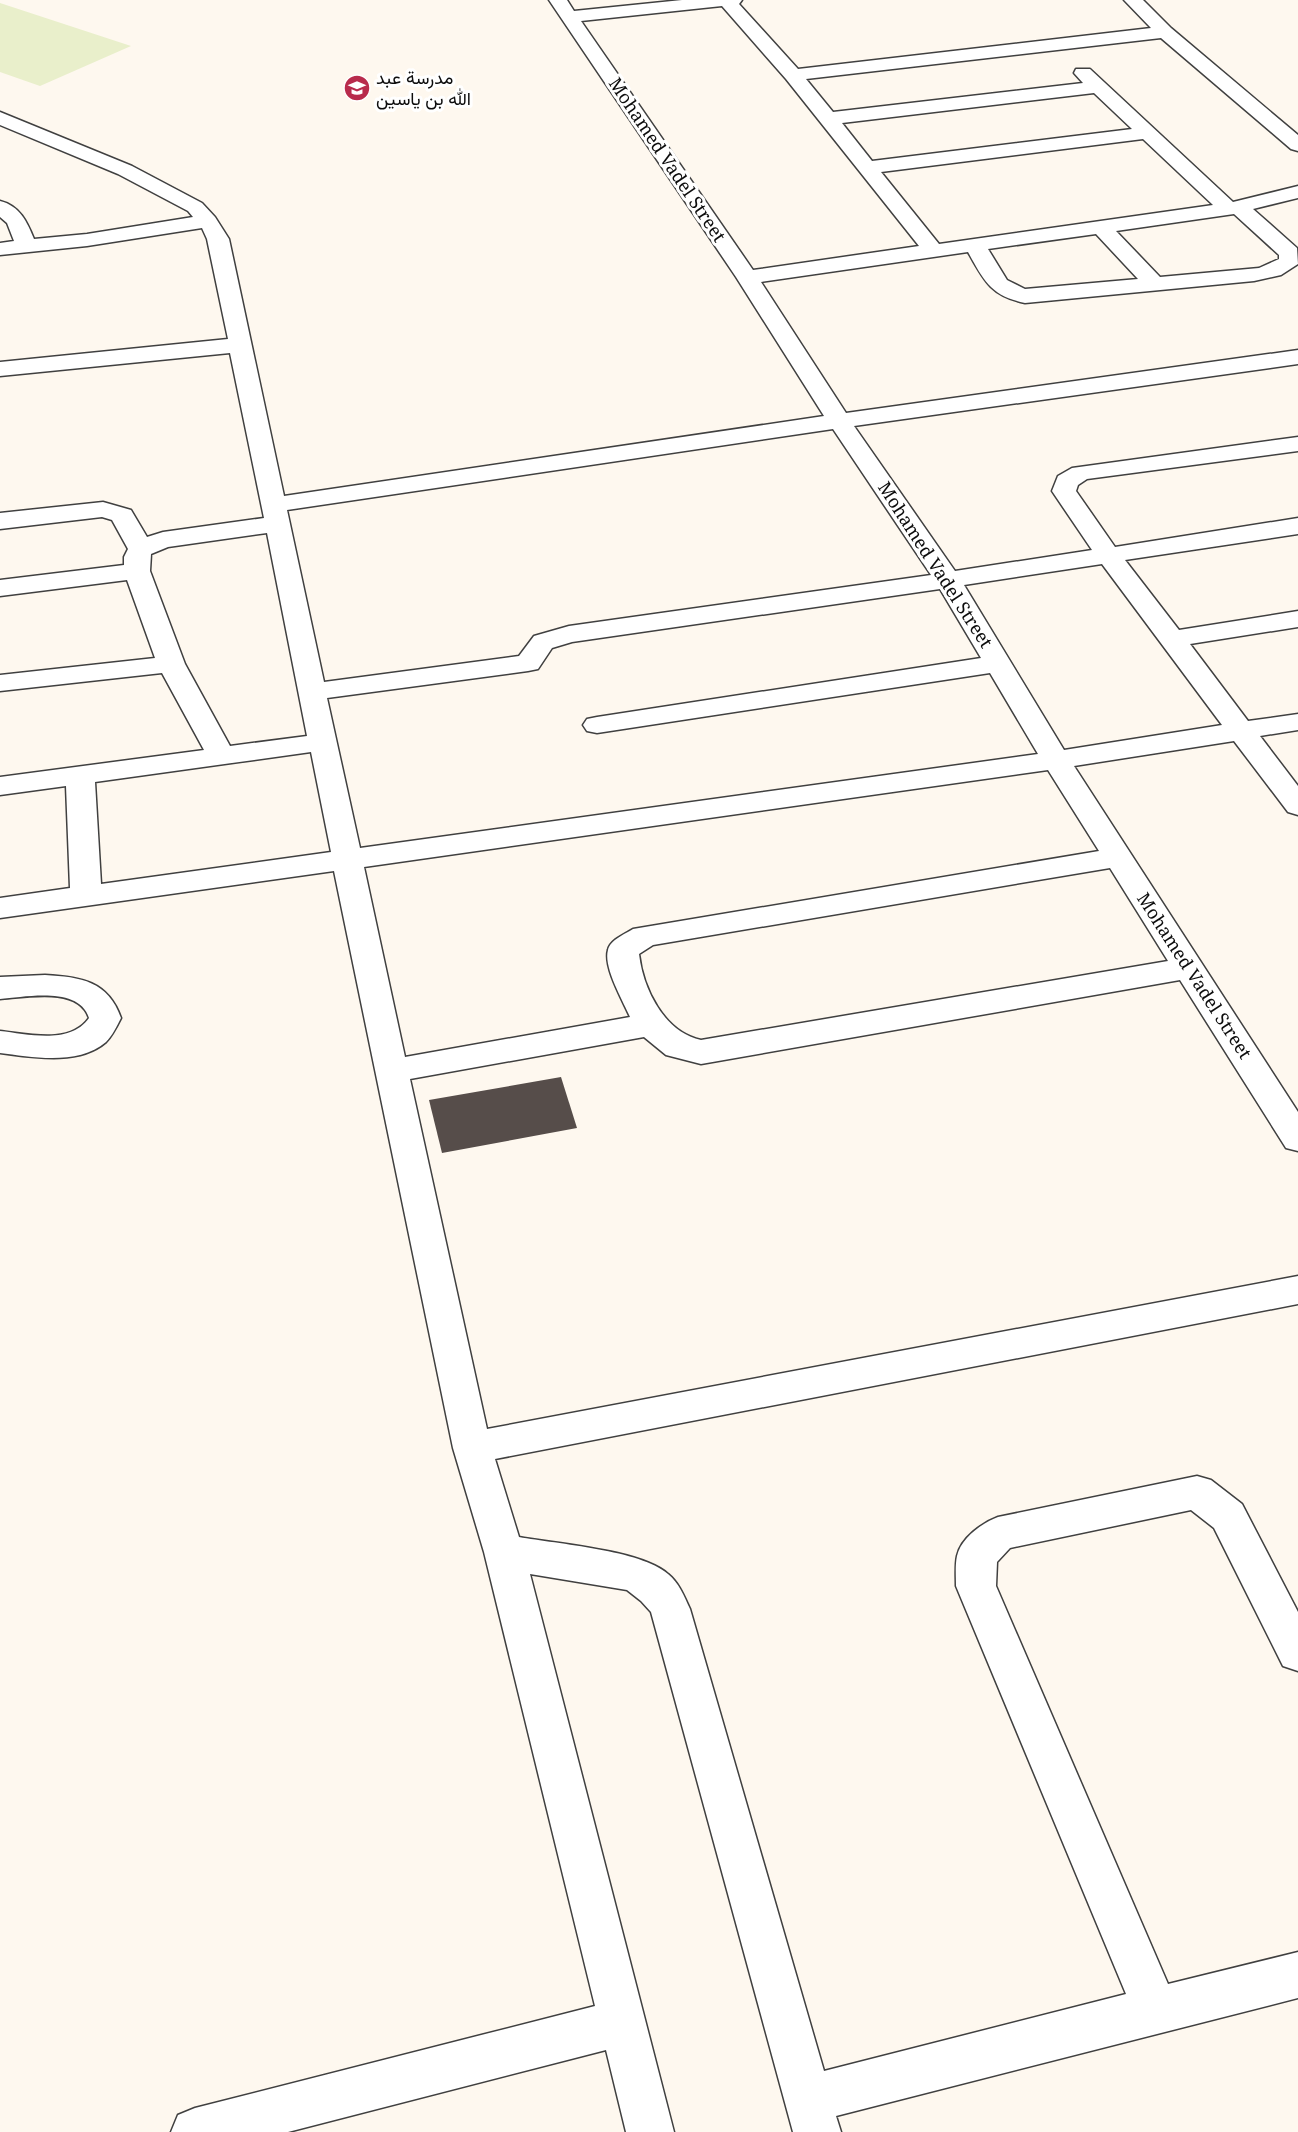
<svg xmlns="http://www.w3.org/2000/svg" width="1298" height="2132" font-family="'Noto Serif',Vazirmatn,serif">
<rect width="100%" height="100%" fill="#fef8ef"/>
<polygon fill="#e9efcb" points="0,3 131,46 40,86 0,72"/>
<polygon fill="#564d4a" points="561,1077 577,1128 442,1153 429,1100"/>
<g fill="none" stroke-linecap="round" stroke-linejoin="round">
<defs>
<g id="minor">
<path d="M 549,0 L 567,0 L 574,11 L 682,0 L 742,0 L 739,4 L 798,69 L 1151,28 L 1124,0 L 1143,0 L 1171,28 L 1298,135 L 1298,151 L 1291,149 L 1161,38 L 806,79 L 833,112 L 1083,83 L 1074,73 L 1076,69 L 1090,69 L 1233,202 L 1298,186 L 1298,198 L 1253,209 L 1297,248 L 1298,264 L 1281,275 L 1254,281 L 1025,303 C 991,296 984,281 968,252 L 761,282 L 846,413 L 1298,350 L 1298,364 L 854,426 L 955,571 L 1092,550 L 1052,491 L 1058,476 L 1072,468 L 1298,437 L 1298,451 L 1087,479 L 1078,485 L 1076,491 L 1115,547 L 1298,518 L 1298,534 L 1125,560 L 1179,630 L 1298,611 L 1298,627 L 1190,644 L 1248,721 L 1298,714 L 1298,730 L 1260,736 L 1298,786 L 1298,815 L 1288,812 L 1234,741 L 1074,766 L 1298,1112 L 1298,1151 L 1286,1148 L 1180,980 L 701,1064 L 666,1055 L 644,1037 L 410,1079 L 487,1429 L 1298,1276 L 1298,1304 L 495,1459 L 519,1537 C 557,1544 641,1550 668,1574 C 679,1583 684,1596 690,1609 L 824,2071 L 1126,1994 L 956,1586 C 956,1577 955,1565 957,1556 C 961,1538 982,1523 998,1517 L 1197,1476 L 1211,1480 L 1242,1504 L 1298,1612 L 1298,1671 L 1283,1666 L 1214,1528 L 1191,1510 L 1010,1548 L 997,1562 L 996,1586 L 1168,1984 L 1298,1952 L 1298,1998 L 836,2116 L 841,2132 L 793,2132 L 651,1612 L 641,1601 L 627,1590 L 530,1574 L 674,2132 L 626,2132 L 606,2050 L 288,2132 L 171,2132 L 178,2115 L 195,2108 L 595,2006 L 484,1552 L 453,1448 L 334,871 L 0,918 L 0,898 L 70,888 L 66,786 L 0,795 L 0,777 L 204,750 L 162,673 L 0,691 L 0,675 L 155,658 L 127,580 L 0,596 L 0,580 L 124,565 L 124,557 L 128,549 L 112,520 L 102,517 L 0,529 L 0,513 L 103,502 L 131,510 L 147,537 L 163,532 L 264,518 L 230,353 L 0,376 L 0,362 L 228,339 L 207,239 L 202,228 L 87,246 L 0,255 L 0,243 L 14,241 L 7,223 L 0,217 L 0,201 C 20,206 27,222 34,239 L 87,234 L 193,217 L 188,211 L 118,174 L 0,125 L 0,112 L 132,166 L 202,203 L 215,217 L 229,239 L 284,496 L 824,416 L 736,277 ZM 722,6 L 786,79 L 919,246 L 753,270 L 581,21 ZM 1094,93 L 1132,129 L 872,161 L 842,123 ZM 1143,139 L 1213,205 L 939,244 L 881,172 ZM 1234,214 L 1279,255 L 1279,259 L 1259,268 L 1160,277 L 1116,231 ZM 1096,234 L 1138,279 L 1025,289 L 1007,280 L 988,249 ZM 833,429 L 931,575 L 569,626 L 534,636 L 519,656 L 324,682 L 287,510 ZM 267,533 L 307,736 L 230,746 L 185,664 L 150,571 L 151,554 L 168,547 ZM 1102,564 L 1222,725 L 1064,750 L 964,585 ZM 940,589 L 981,658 L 597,717 L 587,719 L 583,725 L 587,731 L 597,733 L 990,673 L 1038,754 L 360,848 L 327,698 L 528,671 L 538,669 L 552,648 L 572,642 ZM 311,752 L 331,852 L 101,884 L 95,782 ZM 1048,770 L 1099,851 L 633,929 C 625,934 610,940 608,950 C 603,967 623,1001 630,1017 L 405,1057 L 364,867 ZM 1110,868 L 1168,961 L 701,1040 C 664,1032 643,989 639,954 L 653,945 Z"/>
<path d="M 45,975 C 81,977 108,981 121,1018 C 117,1026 112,1036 106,1042 C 78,1066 32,1057 0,1053 L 0,1031 C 28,1034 70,1045 89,1018 C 79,986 26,997 0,999 L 0,977 Z"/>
</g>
</defs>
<use href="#minor" stroke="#404040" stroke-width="3"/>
<use href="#minor" fill="#fff" fill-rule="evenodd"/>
</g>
<defs>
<symbol id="school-disc" viewBox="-11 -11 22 22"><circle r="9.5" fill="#b82b4c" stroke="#fff"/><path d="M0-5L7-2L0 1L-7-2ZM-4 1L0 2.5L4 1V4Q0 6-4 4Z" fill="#fff"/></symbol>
</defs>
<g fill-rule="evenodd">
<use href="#school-disc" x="342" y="73" width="30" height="30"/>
</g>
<g text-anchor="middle" stroke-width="6" stroke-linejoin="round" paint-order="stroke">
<g font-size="18" fill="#0d0d0d" stroke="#fff" text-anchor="start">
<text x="376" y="84">مدرسة عبد<tspan x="376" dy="21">الله بن ياسين</tspan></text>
</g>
<g font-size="18" fill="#0d0d0d" stroke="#fff">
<text transform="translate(667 160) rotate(56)" y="6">Mohamed Vadel Street</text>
<text transform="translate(935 565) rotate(57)" y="6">Mohamed Vadel Street</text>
<text transform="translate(1194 976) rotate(57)" y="6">Mohamed Vadel Street</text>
</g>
</g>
</svg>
